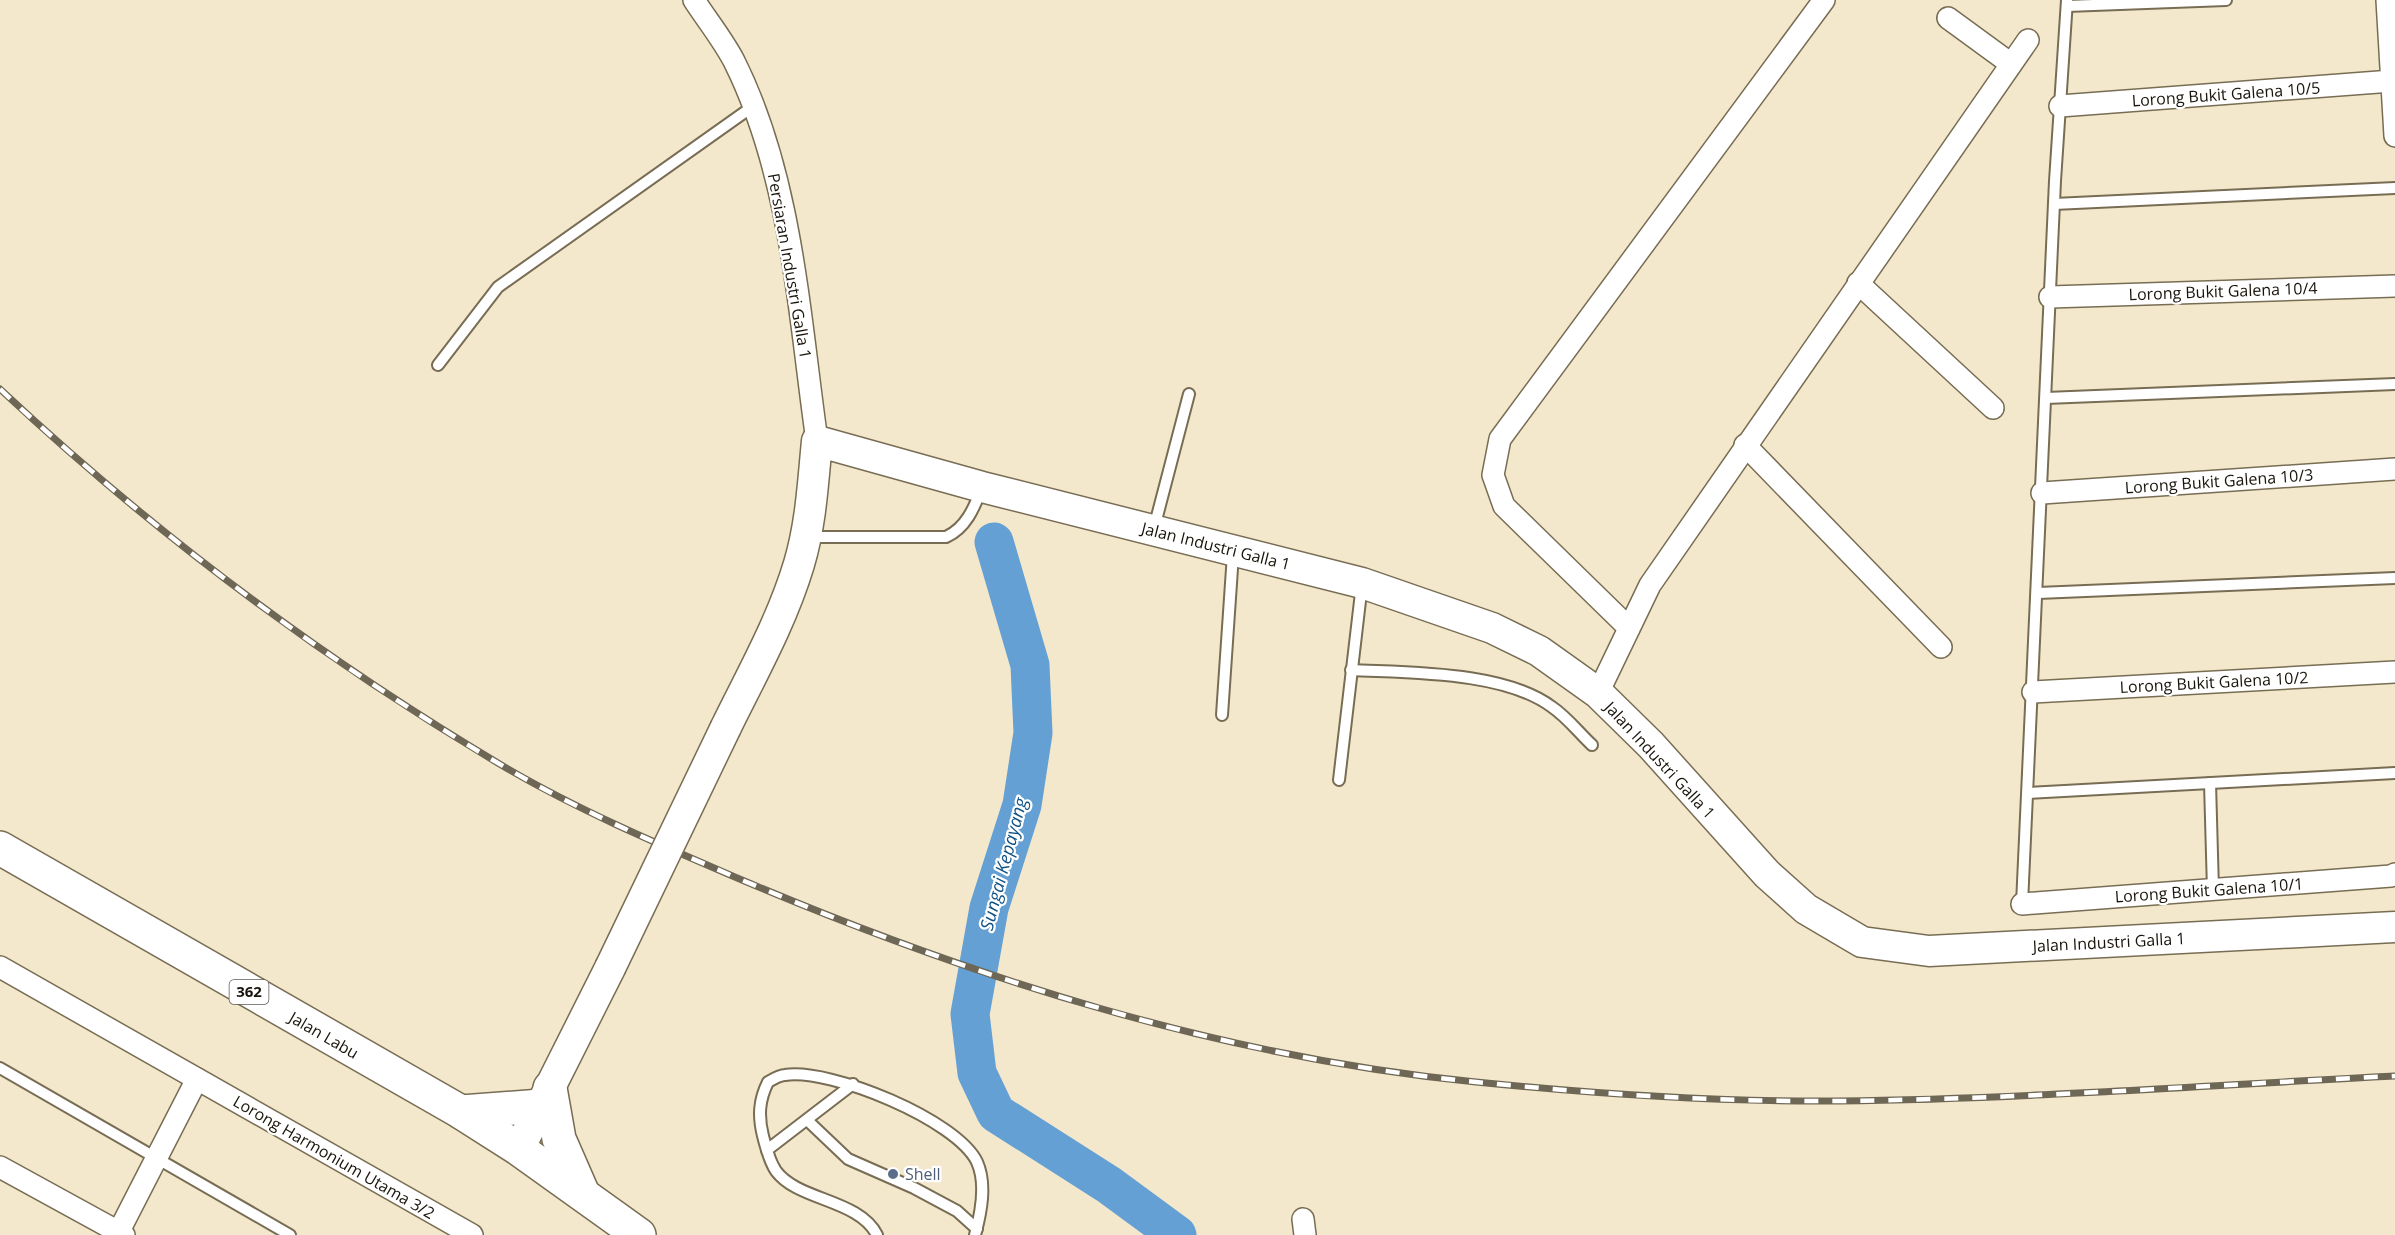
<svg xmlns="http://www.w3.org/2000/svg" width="2395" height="1235" font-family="'Open Sans',sans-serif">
<rect width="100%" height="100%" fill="#f4e8cc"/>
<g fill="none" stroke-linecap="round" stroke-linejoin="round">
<polyline stroke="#64a0d4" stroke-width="39" points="994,542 1030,665 1033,733 1022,805 989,908 970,1014 977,1073 996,1113 1109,1185 1177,1235"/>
<defs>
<g id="service">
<polyline points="2067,6 2226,0"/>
<polyline points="2054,204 2395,188"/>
<polyline points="438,365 498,287 752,107"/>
<polyline points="2046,398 2395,384"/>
<polyline points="1154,528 1189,394"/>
<path d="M 809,537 L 946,537 C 966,528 974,508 982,488"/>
<polyline points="2038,593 2395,578"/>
<path d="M 1351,670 C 1409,673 1504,671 1552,707 C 1567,717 1579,733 1592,745"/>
<polyline points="1222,715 1233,554"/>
<polyline points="1339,780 1362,584"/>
<polyline points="2210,783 2213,890"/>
<polyline points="2028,793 2395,773"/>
<polyline points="2022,904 2055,181 2067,0"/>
<polyline points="0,1068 290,1235"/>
<polyline points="807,1120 848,1159 914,1188 957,1211 977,1229"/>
<polyline points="767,1150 853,1084"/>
<path d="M 877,1235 C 859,1199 798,1201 776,1171 C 769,1161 766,1147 763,1136 C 758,1116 759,1100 768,1082 C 773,1079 780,1075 785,1075 C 831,1068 957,1120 977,1162 C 987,1184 981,1213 975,1235"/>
</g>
<g id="minor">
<path d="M 694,0 C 707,20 723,40 734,61 C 792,177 799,315 817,441"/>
<polyline points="2387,0 2395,136"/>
<polyline points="1948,18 2011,64"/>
<polyline points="2060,106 2392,81"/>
<polyline points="1858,283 1993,408"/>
<polyline points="2050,297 2395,286"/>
<polyline points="1745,445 1941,647"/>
<polyline points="2042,493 2395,469"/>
<polyline points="1629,628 1504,506 1493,475 1500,439 1824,0"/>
<polyline points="2033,692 2395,672"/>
<polyline points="1598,693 1650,585 2028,40"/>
<polyline points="2022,904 2391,876 2395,874"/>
<polyline points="0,967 472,1235"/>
<polyline points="0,1167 124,1235"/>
<polyline points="1303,1219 1305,1235"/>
<polyline points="117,1235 197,1079"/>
</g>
<g id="secondary">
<path d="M 726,727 C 752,674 782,621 799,564 C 811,524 813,482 817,441 L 982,487 L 1362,583 L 1492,628 L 1539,651 L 1598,693 L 1651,745 L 1767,874 L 1806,909 L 1862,942 L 1929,951 L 2395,927"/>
<polyline points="519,1149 610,968"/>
</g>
<g id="primary">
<polyline points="0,848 461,1112 519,1149 639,1235"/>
<polyline points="550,1088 559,1139 583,1194"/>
<polyline points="461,1112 541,1106"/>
</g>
</defs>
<use href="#service" stroke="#786d54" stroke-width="14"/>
<use href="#minor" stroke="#786d54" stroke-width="24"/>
<use href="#secondary" stroke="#786d54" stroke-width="33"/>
<use href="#primary" stroke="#786d54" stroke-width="36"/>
<use href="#service" stroke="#fff" stroke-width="10"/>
<use href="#minor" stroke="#fff" stroke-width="21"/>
<use href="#secondary" stroke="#fff" stroke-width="30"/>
<use href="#primary" stroke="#fff" stroke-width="33"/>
<defs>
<path id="rail" d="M 0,389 C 155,534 325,661 508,769 C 582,812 663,846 742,880 C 976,979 1222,1057 1476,1082 C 1596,1094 1718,1102 1838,1101 C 2024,1099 2210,1085 2395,1076"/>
</defs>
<use href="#rail" stroke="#6e6756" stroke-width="7"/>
<use href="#rail" stroke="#fff" stroke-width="4.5" stroke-dasharray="14" stroke-linecap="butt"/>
<defs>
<polyline id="secondary-bridge" points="610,968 726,727"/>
</defs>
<use href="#secondary-bridge" stroke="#786d54" stroke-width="33" stroke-linecap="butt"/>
<use href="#secondary-bridge" stroke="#fff" stroke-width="30"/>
</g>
<circle fill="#5c6f8a" stroke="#fff" stroke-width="2" cx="893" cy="1174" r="6"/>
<g text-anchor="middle" stroke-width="4.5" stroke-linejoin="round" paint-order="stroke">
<rect fill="#fff" stroke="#5e5a54" stroke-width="1.5" x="229.5" y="980" width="39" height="24" rx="4.5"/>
<g font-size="15" font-weight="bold" fill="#19140b">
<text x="249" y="997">362</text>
</g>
<g font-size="16" fill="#19140b" stroke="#fff">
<text transform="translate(2226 94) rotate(-4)" y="6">Lorong Bukit Galena 10/5</text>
<text transform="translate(790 266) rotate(80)" y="6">Persiaran Industri Galla 1</text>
<text transform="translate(2223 291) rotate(-2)" y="6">Lorong Bukit Galena 10/4</text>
<text transform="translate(2219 481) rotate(-4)" y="6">Lorong Bukit Galena 10/3</text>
<text transform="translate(1216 546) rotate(14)" y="6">Jalan Industri Galla 1</text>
<text transform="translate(2214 682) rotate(-3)" y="6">Lorong Bukit Galena 10/2</text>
<text transform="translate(1660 760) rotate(47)" y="6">Jalan Industri Galla 1</text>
<text transform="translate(2209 890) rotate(-4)" y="6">Lorong Bukit Galena 10/1</text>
<text transform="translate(2109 942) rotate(-3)" y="6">Jalan Industri Galla 1</text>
<text transform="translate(324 1035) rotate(30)" y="6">Jalan Labu</text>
<text transform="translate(334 1157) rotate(30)" y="6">Lorong Harmonium Utama 3/2</text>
</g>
<g font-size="16" fill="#4e5e75" stroke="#fff" text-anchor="start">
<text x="905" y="1180">Shell</text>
</g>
<g font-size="18" font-style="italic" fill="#0e5284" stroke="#fff">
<text transform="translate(1004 864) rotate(-75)" y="6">Sungai Kepayang</text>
</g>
</g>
</svg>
